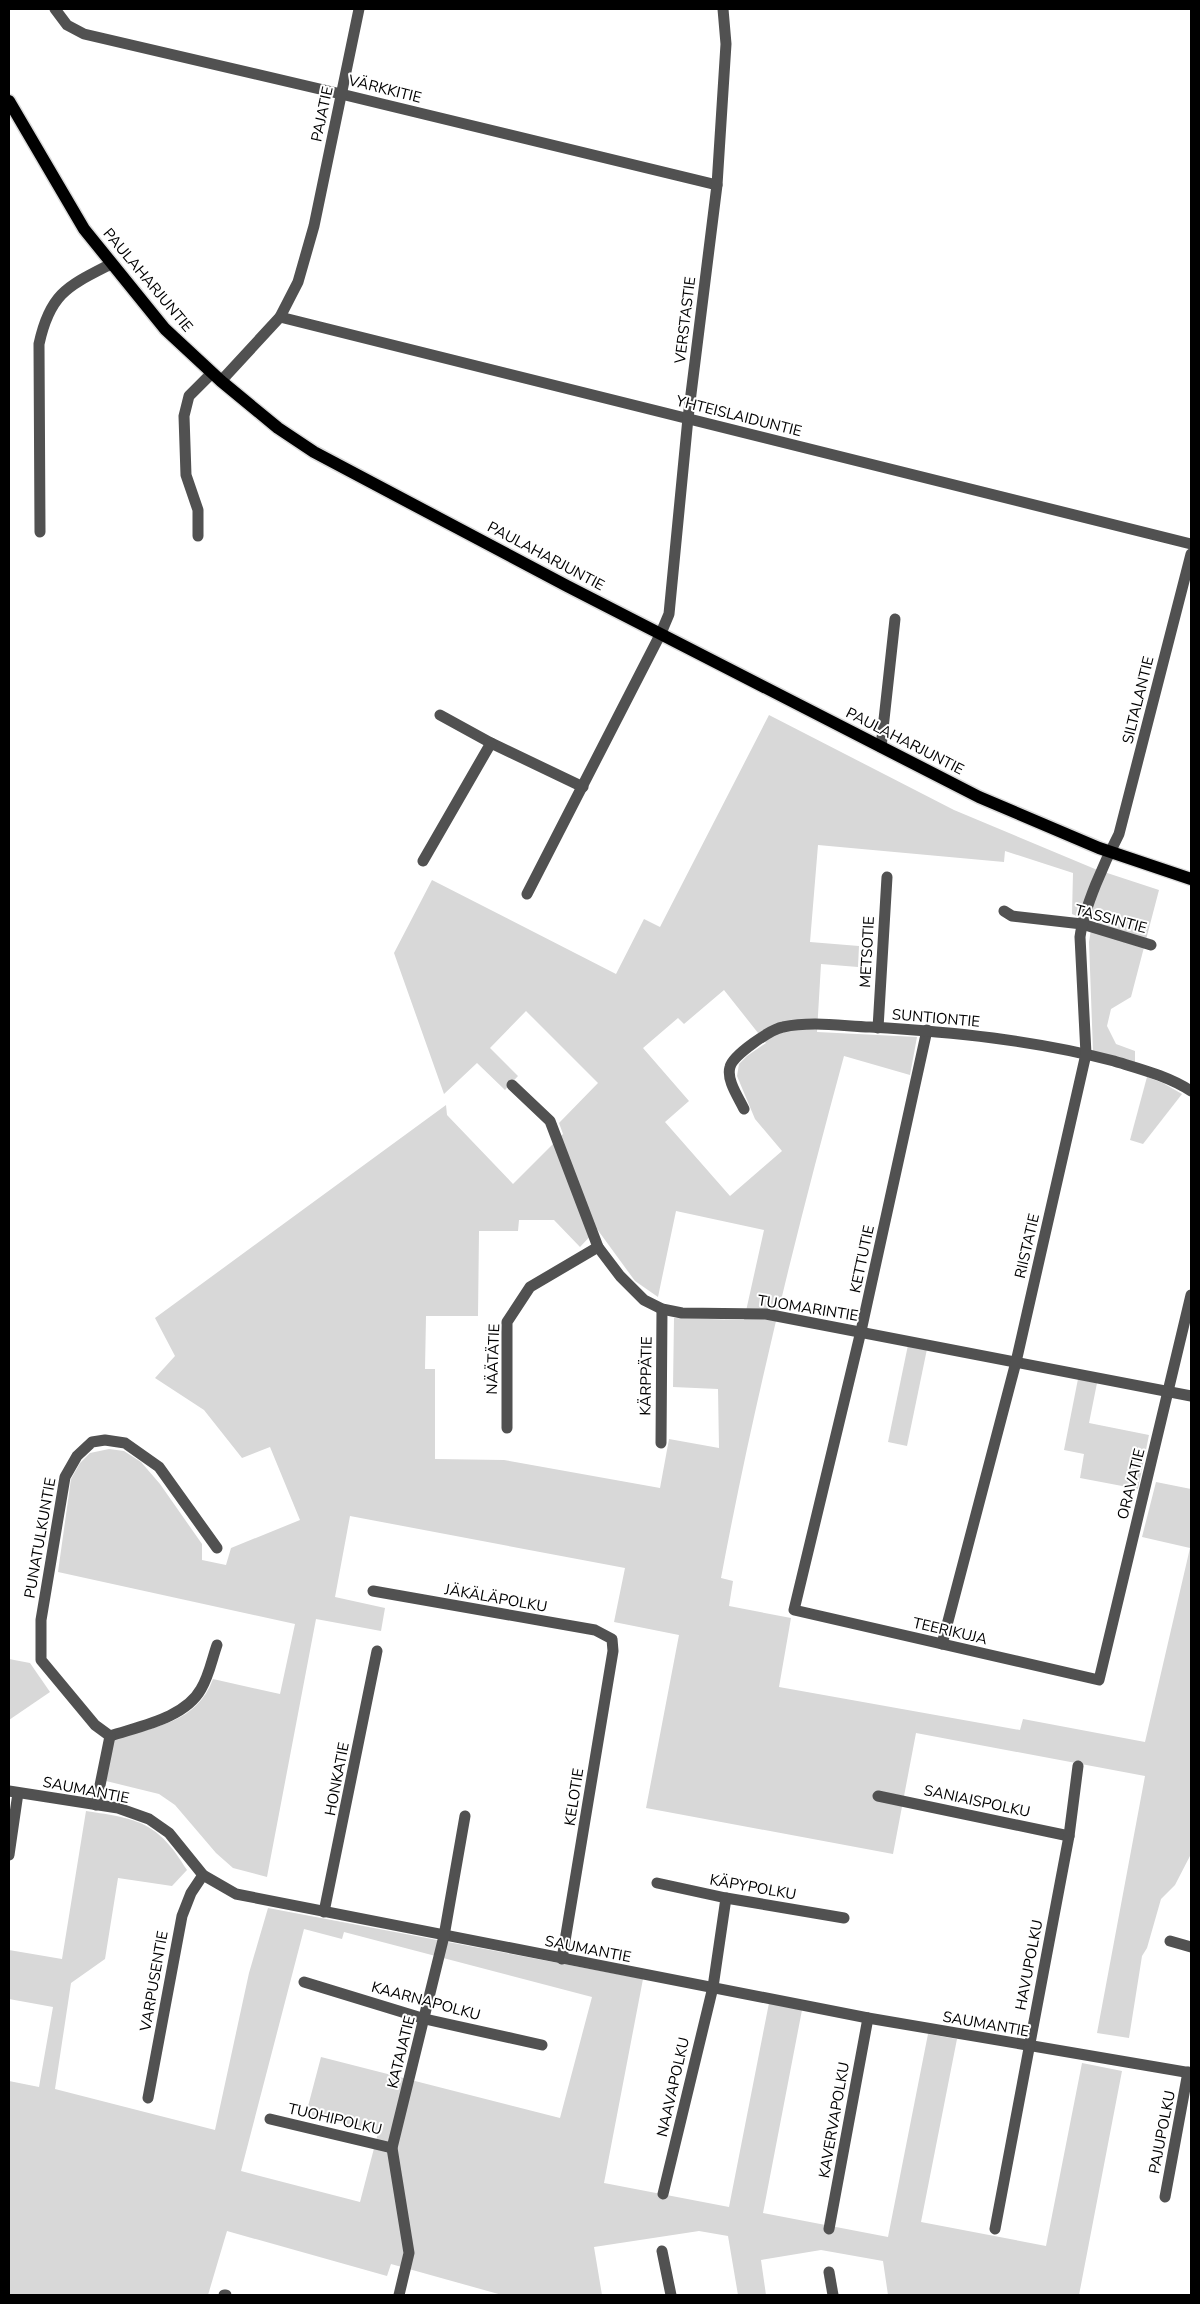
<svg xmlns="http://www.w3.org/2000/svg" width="1200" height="2304" font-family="'Nunito Sans',sans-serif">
<rect width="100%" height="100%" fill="#fff"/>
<g fill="#d8d8d8" fill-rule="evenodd">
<path d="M 769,715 L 954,810 L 1095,869 L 1159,890 L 1131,997 L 1111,1009 L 1107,1026 L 1116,1044 L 1135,1051 L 1135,1063 L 1093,1051 L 1089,942 L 1092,923 L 1072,914 L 1073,873 L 1005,851 L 1004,862 L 818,845 L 810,942 L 859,946 L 858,967 L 821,964 L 817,1032 L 917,1037 L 910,1075 L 844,1056 C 797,1229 754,1402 721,1578 L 733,1581 L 729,1606 L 791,1618 L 779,1687 L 1020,1730 L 1023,1719 L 1145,1742 L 1190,1548 L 1142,1537 L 1156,1482 L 1191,1489 L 1191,1854 L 1175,1885 L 1161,1899 L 1147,1948 L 1142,1956 L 1129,2038 L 1097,2033 L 1145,1776 L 916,1733 L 893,1854 L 646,1808 L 679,1635 L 614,1622 L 625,1568 L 350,1516 L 335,1597 L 385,1608 L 381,1631 L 316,1619 L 267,1877 L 233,1868 L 216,1853 L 175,1805 L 159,1794 L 106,1781 L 114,1739 C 154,1727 197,1723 213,1679 L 280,1694 L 295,1624 L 58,1572 L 71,1479 L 80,1463 L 90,1453 L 109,1449 L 124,1451 L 141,1462 L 160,1484 L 202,1544 L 202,1560 L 226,1565 L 231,1548 L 300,1520 L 270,1447 L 242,1458 L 204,1410 L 155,1378 L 175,1356 L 155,1318 L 446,1105 L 447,1115 L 513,1184 L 563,1134 L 559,1123 L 598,1083 L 526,1011 L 490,1048 L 518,1076 L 505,1090 L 477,1063 L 444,1094 L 394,953 L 432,880 L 616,974 L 644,919 L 660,927 ZM 724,990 L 766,1043 L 747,1056 L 739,1064 L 737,1076 L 755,1119 L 782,1151 L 730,1196 L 665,1122 L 689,1101 L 643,1048 L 678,1018 L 684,1024 ZM 676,1211 L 764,1230 L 744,1320 L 674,1318 L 673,1387 L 718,1389 L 719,1448 L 669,1439 L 660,1488 L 504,1460 L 435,1459 L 435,1369 L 425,1369 L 426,1316 L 478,1316 L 479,1231 L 518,1231 L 519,1220 L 554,1220 L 580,1247 L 597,1229 L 635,1281 L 658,1297 Z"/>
<polygon points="1147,1077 1163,1083 1182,1094 1143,1144 1130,1140"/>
<polygon points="908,1345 927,1349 907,1446 888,1442"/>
<polygon points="1078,1379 1097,1383 1089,1423 1149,1435 1138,1489 1080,1478 1084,1454 1064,1450"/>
<polygon points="9,1659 30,1663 50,1692 9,1720"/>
<path d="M 86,1811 C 139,1819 158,1822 187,1870 L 172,1886 L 118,1878 L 105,1959 L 71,1983 L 55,2089 L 215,2130 L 249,1973 L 268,1908 L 643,1979 L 604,2183 L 729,2207 L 769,2003 L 802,2010 L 763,2213 L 888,2237 L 928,2034 L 957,2039 L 921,2222 L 1046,2246 L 1082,2063 L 1122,2071 L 1079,2295 L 888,2295 L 883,2261 L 821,2250 L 761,2260 L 766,2295 L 738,2295 L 728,2236 L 699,2231 L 594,2247 L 602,2295 L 502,2295 L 391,2264 L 387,2276 L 227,2231 L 208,2295 L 9,2295 L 9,2081 L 39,2087 L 53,2007 L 9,1999 L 9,1950 L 62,1959 ZM 304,1929 L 342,1939 L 344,1932 L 592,1997 L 560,2118 L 321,2057 L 306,2114 L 378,2133 L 360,2202 L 241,2171 Z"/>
</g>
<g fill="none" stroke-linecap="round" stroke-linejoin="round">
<defs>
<polyline id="major" points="9,101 84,229 165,329 221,381 278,428 314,452 567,586 979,797 1099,848 1191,879"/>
</defs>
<use href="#major" stroke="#dbdbdb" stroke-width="15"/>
<g stroke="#515151" stroke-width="11">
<polyline points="55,9 67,25 84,34 341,94 717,185"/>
<polyline points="280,317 1191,544"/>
<polyline points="221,381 280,317 298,282 314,226 359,9"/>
<path d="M 40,532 L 39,344 C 50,293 68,286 111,264"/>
<polyline points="198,536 198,510 186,475 184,416 189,396 212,373"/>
<polyline points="440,715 491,743 583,787"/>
<polyline points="881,747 895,619"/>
<polyline points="423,861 491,743"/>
<polyline points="527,894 661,633 669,614 688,418 717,185 726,44 723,9"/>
<polyline points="1004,911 1012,916 1082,924 1151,945"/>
<polyline points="878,1028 887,877"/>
<polyline points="927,1030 861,1331 794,1610 1099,1680 1191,1295"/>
<polyline points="512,1085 550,1121 598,1247 620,1276 644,1300 662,1309 682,1313 766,1314 1191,1396"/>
<path d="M 744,1109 C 739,1098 726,1080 730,1067 C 733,1055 771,1029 783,1027 C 812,1021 842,1026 870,1027 C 953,1032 1034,1040 1114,1061 C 1140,1069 1168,1076 1191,1091"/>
<polyline points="507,1428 507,1322 530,1287 598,1247"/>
<polyline points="661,1443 662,1309"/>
<polyline points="373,1591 595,1630 612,1639 613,1651 562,1959"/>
<path d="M 942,1644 L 1016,1362 L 1086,1054 L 1080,937 C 1084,907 1105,861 1119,834 L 1191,554"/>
<path d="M 110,1736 C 140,1726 185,1718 201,1689 C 209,1676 212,1659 217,1645"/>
<polyline points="9,1791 118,1808 149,1819 169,1833 203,1875 236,1894 868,2018 1191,2073"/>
<polyline points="878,1796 1069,1836"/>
<polyline points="96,1805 110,1736 95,1725 41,1660 41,1620 65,1477 77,1456 92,1442 105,1440 125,1443 159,1467 217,1548"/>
<polyline points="9,1855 18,1793"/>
<polyline points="657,1883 726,1898 844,1918"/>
<polyline points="324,1912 377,1651"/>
<polyline points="1170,1941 1191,1947"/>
<polyline points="304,1982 425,2019 542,2045"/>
<polyline points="148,2098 182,1916 191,1893 203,1875"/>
<polyline points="270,2119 392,2148"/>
<polyline points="663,2194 713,1987 726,1898"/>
<polyline points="1165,2197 1188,2072"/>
<polyline points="829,2229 868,2018"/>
<polyline points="995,2229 1069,1836 1078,1766"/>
<polyline points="662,2251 671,2295"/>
<polyline points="829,2272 833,2295"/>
<polyline points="224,2295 226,2295"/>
<polyline points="399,2295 409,2253 392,2148 444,1936 465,1816"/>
</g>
<use href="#major" stroke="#000" stroke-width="12"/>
</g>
<g text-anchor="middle" stroke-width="4" stroke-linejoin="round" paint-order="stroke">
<g font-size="15" fill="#000" stroke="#fff">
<text transform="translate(385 89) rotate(14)" y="5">VÄRKKITIE</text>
<text transform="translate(322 114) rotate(-78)" y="5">PAJATIE</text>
<text transform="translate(148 280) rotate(50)" y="5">PAULAHARJUNTIE</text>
<text transform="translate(685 320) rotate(-83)" y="5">VERSTASTIE</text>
<text transform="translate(739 416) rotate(14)" y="5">YHTEISLAIDUNTIE</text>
<text transform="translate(546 556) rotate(28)" y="5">PAULAHARJUNTIE</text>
<text transform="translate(1138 700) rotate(-76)" y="5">SILTALANTIE</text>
<text transform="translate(905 741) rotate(27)" y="5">PAULAHARJUNTIE</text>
<text transform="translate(1111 919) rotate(15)" y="5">TASSINTIE</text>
<text transform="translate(867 952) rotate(-87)" y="5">METSOTIE</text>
<text transform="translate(936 1018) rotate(5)" y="5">SUNTIONTIE</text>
<text transform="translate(1027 1246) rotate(-77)" y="5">RIISTATIE</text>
<text transform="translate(862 1259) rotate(-78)" y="5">KETTUTIE</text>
<text transform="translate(808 1308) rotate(9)" y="5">TUOMARINTIE</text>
<text transform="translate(493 1359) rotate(-88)" y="5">NÄÄTÄTIE</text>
<text transform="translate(646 1376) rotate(-89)" y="5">KÄRPPÄTIE</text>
<text transform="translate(1131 1484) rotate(-76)" y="5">ORAVATIE</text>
<text transform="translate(40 1538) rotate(-80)" y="5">PUNATULKUNTIE</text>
<text transform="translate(496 1598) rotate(10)" y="5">JÄKÄLÄPOLKU</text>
<text transform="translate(950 1631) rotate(13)" y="5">TEERIKUJA</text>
<text transform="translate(337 1779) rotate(-79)" y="5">HONKATIE</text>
<text transform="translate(86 1790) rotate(11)" y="5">SAUMANTIE</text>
<text transform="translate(574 1797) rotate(-81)" y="5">KELOTIE</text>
<text transform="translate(977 1801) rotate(12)" y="5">SANIAISPOLKU</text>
<text transform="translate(753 1887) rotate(10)" y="5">KÄPYPOLKU</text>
<text transform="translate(588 1949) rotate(11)" y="5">SAUMANTIE</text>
<text transform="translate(1029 1965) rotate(-79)" y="5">HAVUPOLKU</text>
<text transform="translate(154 1981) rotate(-80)" y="5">VARPUSENTIE</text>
<text transform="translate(426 2001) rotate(15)" y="5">KAARNAPOLKU</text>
<text transform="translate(986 2024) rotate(10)" y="5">SAUMANTIE</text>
<text transform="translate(401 2052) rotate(-76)" y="5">KATAJATIE</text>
<text transform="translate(673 2087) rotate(-77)" y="5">NAAVAPOLKU</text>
<text transform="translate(335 2119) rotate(13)" y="5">TUOHIPOLKU</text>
<text transform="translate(834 2120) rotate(-80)" y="5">KAVERVAPOLKU</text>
<text transform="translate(1162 2132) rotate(-79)" y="5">PAJUPOLKU</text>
</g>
</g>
<rect width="1200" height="2304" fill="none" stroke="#000000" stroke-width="20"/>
</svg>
